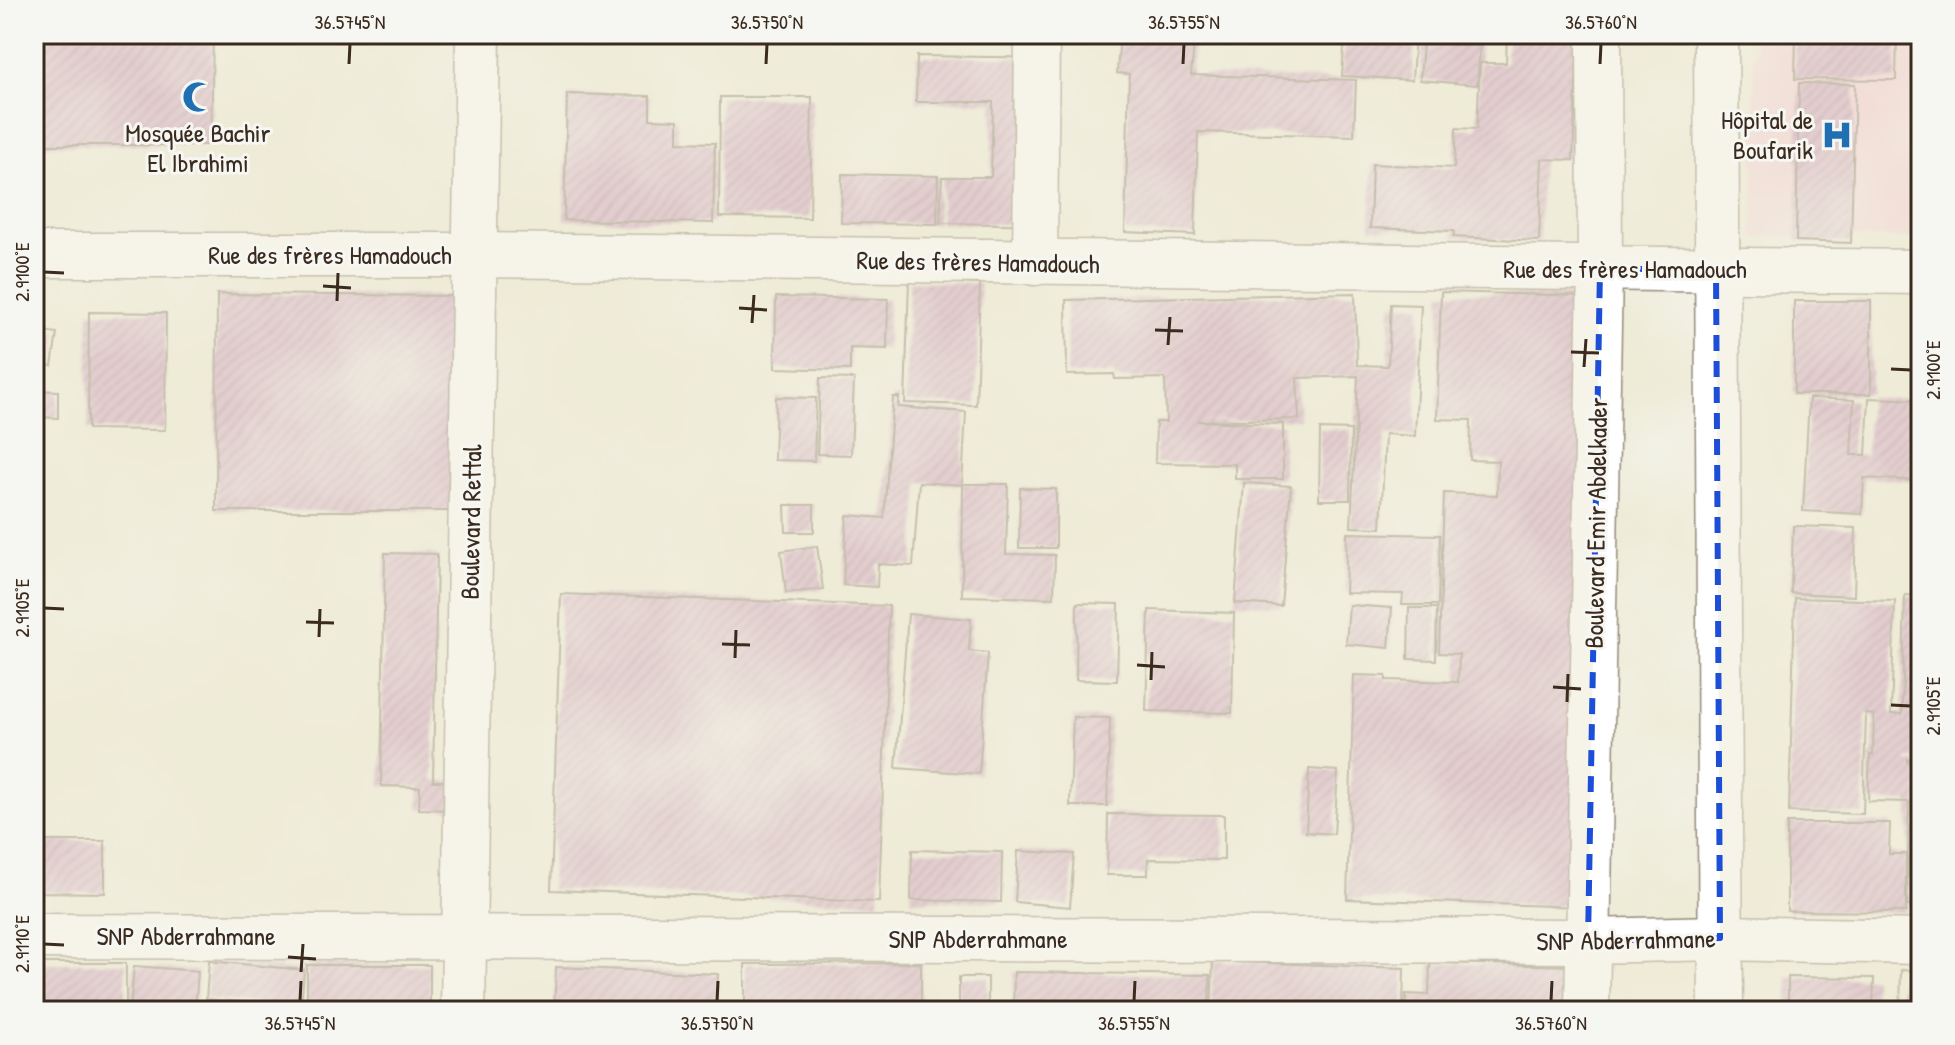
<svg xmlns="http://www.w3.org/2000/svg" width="1955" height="1045" font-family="'Patrick Hand',sans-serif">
<defs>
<pattern id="building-hatch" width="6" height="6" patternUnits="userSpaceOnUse" patternTransform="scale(2)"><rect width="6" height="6" fill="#d4a8c5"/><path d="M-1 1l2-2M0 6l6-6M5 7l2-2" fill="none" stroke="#ad899f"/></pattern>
</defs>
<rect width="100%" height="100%" fill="#f6f6f2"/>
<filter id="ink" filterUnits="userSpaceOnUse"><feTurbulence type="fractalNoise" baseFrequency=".0125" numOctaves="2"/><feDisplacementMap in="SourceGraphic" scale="16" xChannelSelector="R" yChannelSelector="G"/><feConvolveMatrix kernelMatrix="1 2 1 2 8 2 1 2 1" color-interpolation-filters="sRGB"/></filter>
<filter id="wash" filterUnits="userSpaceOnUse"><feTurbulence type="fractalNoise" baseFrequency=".006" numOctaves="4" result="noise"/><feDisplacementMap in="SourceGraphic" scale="32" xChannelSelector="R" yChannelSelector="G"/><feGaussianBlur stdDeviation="1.8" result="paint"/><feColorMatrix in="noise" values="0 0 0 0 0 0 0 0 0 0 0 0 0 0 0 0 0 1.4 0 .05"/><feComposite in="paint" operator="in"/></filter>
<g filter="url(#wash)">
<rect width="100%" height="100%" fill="#eeebd7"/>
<polygon fill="#f6cfd8" points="1754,34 1921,34 1921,238 1753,237"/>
<g id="blocks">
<g fill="url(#building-hatch)">
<polygon points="34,34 213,34 211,145 34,145"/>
<polygon points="864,34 1053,34 1052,43 864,37"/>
<polygon points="1120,34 1195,34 1191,75 1356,80 1354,136 1198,132 1195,235 1125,232 1129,74 1117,73"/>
<polygon points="1345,34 1415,34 1412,80 1342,76"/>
<polygon points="1507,34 1578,34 1573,160 1542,159 1539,241 1453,237 1454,231 1370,228 1372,164 1454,168 1456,128 1477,129 1480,63 1506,63"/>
<polygon points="1796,34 1897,34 1896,80 1795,79"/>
<polygon points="1423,43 1480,46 1477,85 1420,80"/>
<polygon points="917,56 1056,58 1052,225 940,223 942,177 991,177 993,102 916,102"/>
<polygon points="1799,83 1855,84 1851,243 1796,241"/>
<polygon points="567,94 650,96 650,119 678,120 678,142 715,143 713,223 564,220"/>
<polygon points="720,97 812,97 810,218 719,217"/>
<polygon points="842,174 938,176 937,224 841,223"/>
<polygon points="909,281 980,284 976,405 905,403"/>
<polygon points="1441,292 1587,296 1579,907 1347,899 1354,675 1386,676 1386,680 1458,682 1459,654 1439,653 1444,493 1497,495 1498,461 1470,460 1471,420 1437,419"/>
<polygon points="1355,293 1357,365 1388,366 1391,304 1421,305 1415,436 1385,434 1381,528 1351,527 1358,376 1297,378 1299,419 1197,421 1283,424 1283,479 1235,479 1235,464 1155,463 1156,422 1166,422 1165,378 1115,379 1114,374 1067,375 1066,300"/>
<polygon points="217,294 459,296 459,511 216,511"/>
<polygon points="776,297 888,299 887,349 850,348 850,370 775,368"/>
<rect x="1794" y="301" width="77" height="93"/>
<polygon points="89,312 166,313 165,430 88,429"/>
<polygon points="34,330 57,333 52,366 34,364"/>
<polygon points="820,378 854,379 851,455 817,454"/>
<polygon points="34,390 58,391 58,418 34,417"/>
<polygon points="776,397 816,398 814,461 774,460"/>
<polygon points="893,397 899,397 898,407 966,412 962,485 919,482 913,566 878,564 877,587 843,585 847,515 884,518"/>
<polygon points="1809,398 1854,400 1851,455 1866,455 1869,398 1921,400 1921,481 1864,478 1862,514 1803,511"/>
<polygon points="1320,429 1351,430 1350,500 1319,500"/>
<polygon points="1244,483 1291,486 1281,606 1235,603"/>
<polygon points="963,484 1008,484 1006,554 1055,555 1054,598 962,596"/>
<polygon points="1020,488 1056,489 1056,548 1019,548"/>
<polygon points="785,505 814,505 814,532 786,532"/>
<polygon points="1793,526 1856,528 1854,596 1791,593"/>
<polygon points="1347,533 1440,535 1438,605 1402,605 1403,594 1345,593"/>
<polygon points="817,546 823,589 786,593 781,551"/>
<polygon points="385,553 437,554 433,781 459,781 458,810 419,809 420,787 381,786"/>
<polygon points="561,594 889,606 879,902 551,890"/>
<polygon points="1905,595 1921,596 1921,760 1907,759 1907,762 1921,762 1921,906 1907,906 1909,802 1868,801 1870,755 1873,755 1874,715 1866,714 1863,814 1789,812 1795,598 1895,601 1891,714 1902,714"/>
<polygon points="1077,603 1119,604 1117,681 1076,680"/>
<polygon points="1349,605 1392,608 1389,648 1346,644"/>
<polygon points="1409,608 1437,608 1436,660 1408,659"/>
<polygon points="1149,610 1234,613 1232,713 1146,711"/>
<polygon points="908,614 971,619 969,651 988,653 979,774 896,768"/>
<polygon points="1073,717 1110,718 1107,806 1070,806"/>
<polygon points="1309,769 1338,771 1334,834 1306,832"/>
<polygon points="1108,814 1224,815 1224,860 1148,859 1148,875 1107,875"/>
<polygon points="1787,823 1890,823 1889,854 1906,854 1906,912 1787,911"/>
<polygon points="34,841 105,841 105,893 34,892"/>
<polygon points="912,850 1002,852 1001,902 911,900"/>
<polygon points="1018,851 1074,854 1070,907 1015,902"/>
<polygon points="209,961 304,970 301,1007 307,1007 307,965 430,965 430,1011 212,1011 212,1006 285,1006 206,999"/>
<polygon points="1213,961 1404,968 1403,1011 1211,1011"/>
<rect x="34" y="963" width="92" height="48"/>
<polygon points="921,963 921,1011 745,1011 745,964"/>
<polygon points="1430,963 1584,966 1582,1011 1406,1011 1406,994 1429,995"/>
<polygon points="134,966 198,971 195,1011 130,1011"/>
<polygon points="556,967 718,974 716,1011 554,1011"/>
<polygon points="1901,970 1921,971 1921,1011 1900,1011"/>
<polygon points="1014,972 1210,975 1209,1011 1013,1011"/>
<rect x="959" y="977" width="29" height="34"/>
<polygon points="1788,977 1874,978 1873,1011 1788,1011"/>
</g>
</g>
</g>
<g filter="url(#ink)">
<use href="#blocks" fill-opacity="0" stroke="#948a7a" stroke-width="2"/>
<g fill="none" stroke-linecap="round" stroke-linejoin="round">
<defs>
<g id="minor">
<polyline points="1716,34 1721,1011"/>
<polyline points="34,255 475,255 1921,272"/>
<polyline points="1035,263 1037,34"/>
<polyline points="34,936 1588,941 1720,938 1921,942"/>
<polyline points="463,1011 478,34"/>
<polyline points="1587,1011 1600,269 1599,34"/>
</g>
</defs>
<use href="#minor" stroke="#948a7a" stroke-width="47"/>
<use href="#minor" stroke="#fff" stroke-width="44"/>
</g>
</g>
<path d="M0 0H1955V1045H0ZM 1600,269 L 1716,269 L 1720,938 L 1588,941 Z" fill="#eeebd7" fill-opacity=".55" fill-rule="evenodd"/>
<path fill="none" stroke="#1d4ed8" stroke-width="6" stroke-dasharray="16 10" stroke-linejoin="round" d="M 1600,269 L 1716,269 L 1720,938 L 1588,941 Z"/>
<path fill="none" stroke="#3b2a1e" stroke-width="3" d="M 349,64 L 350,44M 766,64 L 767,44M 1183,64 L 1184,44M 1600,64 L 1601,44M 44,272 L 64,273M 323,286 L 351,288M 337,301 L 338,273M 739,308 L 767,310M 752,323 L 754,295M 1155,330 L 1183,331M 1168,345 L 1170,317M 1571,352 L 1599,353M 1584,367 L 1586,339M 1891,369 L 1911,370M 44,608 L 64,609M 306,622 L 334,623M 319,637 L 320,609M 722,644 L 750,645M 735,658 L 736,630M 1137,665 L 1165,667M 1151,680 L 1152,652M 1553,687 L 1581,689M 1567,702 L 1568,674M 1891,705 L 1911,706M 44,944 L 64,945M 288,957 L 316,959M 301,972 L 303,944M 300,1001 L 301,981M 717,1001 L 718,981M 1134,1001 L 1135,981M 1551,1001 L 1552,981"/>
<defs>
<symbol id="mosque-bare" viewBox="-9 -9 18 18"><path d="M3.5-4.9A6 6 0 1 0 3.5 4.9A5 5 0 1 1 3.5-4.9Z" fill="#1f6fb2" stroke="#f6f6f2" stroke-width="2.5" paint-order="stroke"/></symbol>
<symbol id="hospital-bare" viewBox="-9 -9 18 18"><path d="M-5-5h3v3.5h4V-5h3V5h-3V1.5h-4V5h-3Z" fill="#1f6fb2" stroke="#f6f6f2" stroke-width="2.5" paint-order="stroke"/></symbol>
</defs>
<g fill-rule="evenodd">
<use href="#mosque-bare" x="176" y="75" width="44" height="44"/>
<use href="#hospital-bare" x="1815" y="113" width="44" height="44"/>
</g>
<g text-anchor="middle" stroke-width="6" stroke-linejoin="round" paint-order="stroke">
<g font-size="26" fill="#3b2a1e" stroke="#f6f6f2" text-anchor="end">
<text x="1813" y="129">Hôpital de<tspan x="1813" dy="30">Boufarik</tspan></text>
<text x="198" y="142" text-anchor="middle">Mosquée Bachir<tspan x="198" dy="30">El Ibrahimi</tspan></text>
</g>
<g font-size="26" fill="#3b2a1e" stroke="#f6f6f2">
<text x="330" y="264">Rue des frères Hamadouch</text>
<text transform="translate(978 262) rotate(1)" y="9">Rue des frères Hamadouch</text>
<text x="1625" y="278">Rue des frères Hamadouch</text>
<text transform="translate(471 522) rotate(-89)" y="9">Boulevard Rettal</text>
<text transform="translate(1596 523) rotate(-89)" y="9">Boulevard Emir Abdelkader</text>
<text x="186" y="945">SNP Abderrahmane</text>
<text x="978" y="948">SNP Abderrahmane</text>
<text transform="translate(1626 940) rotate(-1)" y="9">SNP Abderrahmane</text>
</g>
</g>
<rect width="1955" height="1045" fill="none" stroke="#f6f6f2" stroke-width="88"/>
<rect x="44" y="44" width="1867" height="957" fill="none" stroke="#3b2a1e" stroke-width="3"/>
<g font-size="20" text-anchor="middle" fill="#3b2a1e">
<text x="350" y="29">36.5745°N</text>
<text x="767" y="29">36.5750°N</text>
<text x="1184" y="29">36.5755°N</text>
<text x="1601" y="29">36.5760°N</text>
<text transform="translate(22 272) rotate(-90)" y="7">2.9100°E</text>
<text transform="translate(1933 370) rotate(-90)" y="7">2.9100°E</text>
<text transform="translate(22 608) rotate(-90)" y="7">2.9105°E</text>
<text transform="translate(1933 706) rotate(-90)" y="7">2.9105°E</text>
<text transform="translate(22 944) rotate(-90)" y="7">2.9110°E</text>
<text x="300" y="1030">36.5745°N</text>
<text x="717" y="1030">36.5750°N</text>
<text x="1134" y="1030">36.5755°N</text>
<text x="1551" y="1030">36.5760°N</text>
</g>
</svg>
